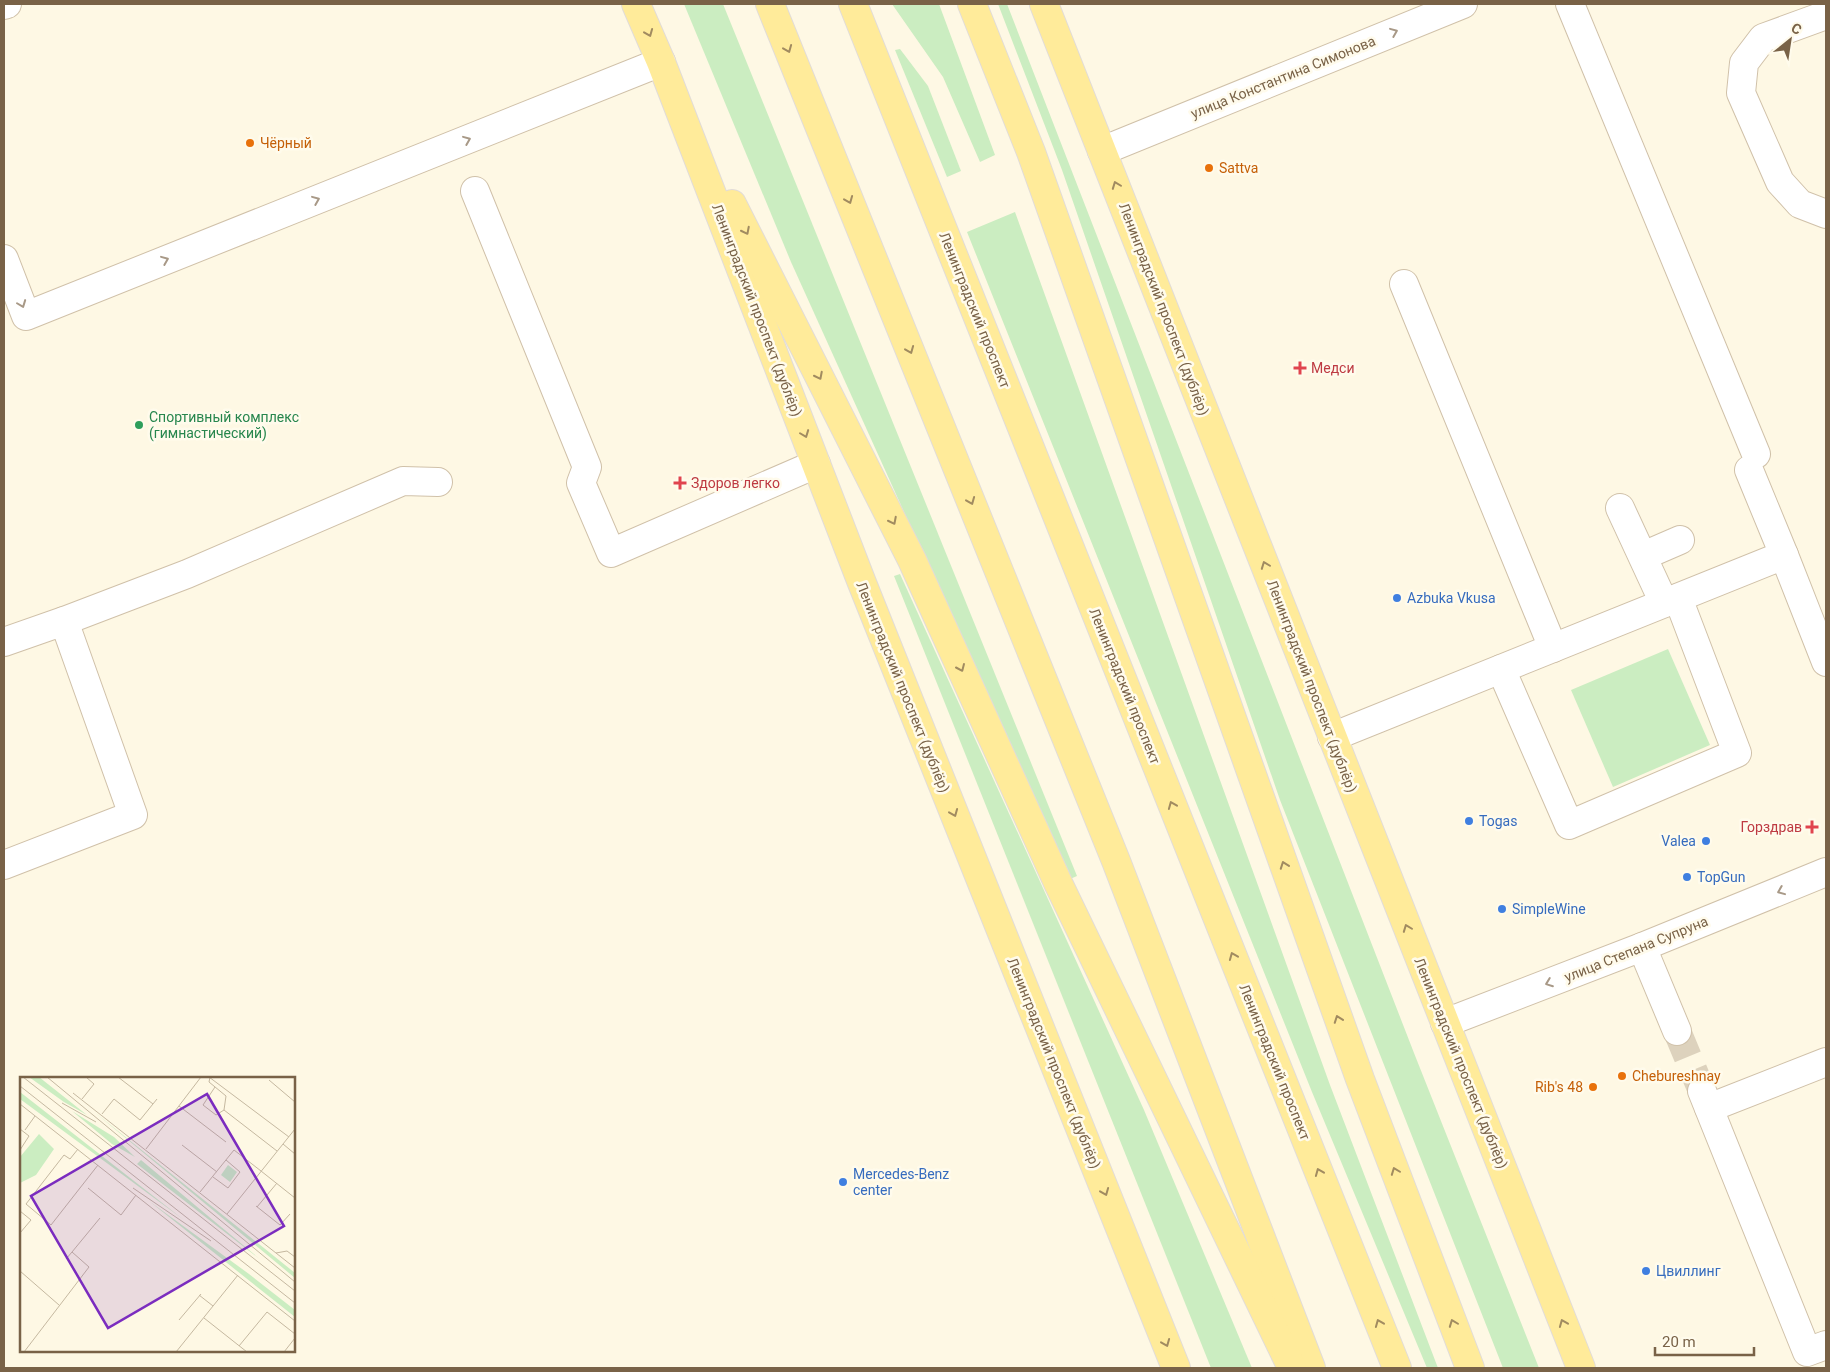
<svg xmlns="http://www.w3.org/2000/svg" width="1830" height="1372" font-family="Roboto,sans-serif">
<rect width="100%" height="100%" fill="#fef8e4"/>
<g fill="#cbedc1">
<polygon points="684,4 723,4 1077,876 1070,879 791,262"/>
<polygon points="892,4 939,4 995,155 980,162 943,77"/>
<polygon points="998,4 1007,4 1414,1053 1539,1368 1503,1368 1280,800 1062,170"/>
<polygon points="900,49 928,86 961,171 947,177 895,50"/>
<polygon points="1015,212 1330,1085 1438,1368 1427,1368 1312,1092 967,232"/>
<polygon points="900,574 1144,1110 1252,1368 1211,1368 894,576"/>
<polygon points="1668,649 1710,745 1613,787 1571,690"/>
</g>
<g fill="none" stroke-linecap="round" stroke-linejoin="round">
<polyline stroke="#ddd2bd" stroke-width="28" stroke-dasharray="28 14" stroke-linecap="butt" points="1677,1031 1702,1091"/>
<defs>
<g id="minor">
<polyline points="1570,4 1756,454"/>
<polyline points="4,5 7,4"/>
<polyline points="1826,15 1763,38 1744,63 1741,93 1780,182 1800,204 1826,214"/>
<polyline points="1102,151 1463,4"/>
<polyline points="475,191 587,467 581,483 611,553 816,464"/>
<polyline points="4,259 26,316 661,62"/>
<polyline points="1404,284 1553,648"/>
<polyline points="1749,470 1784,555"/>
<polyline points="1620,508 1664,603"/>
<polyline points="1643,556 1680,540"/>
<polyline points="64,621 187,574 403,481 438,482"/>
<polyline points="4,642 64,621 133,815 4,865"/>
<polyline points="1501,669 1569,825 1737,753 1678,598"/>
<polyline points="1332,737 1784,555 1826,662"/>
<polyline points="1642,947 1677,1031"/>
<polyline points="1445,1023 1642,947 1826,872"/>
<polyline points="1702,1091 1807,1352 1826,1345"/>
<polyline points="1709,1108 1826,1062"/>
</g>
<g id="major">
<polyline points="636,4 661,62 862,583 1176,1368"/>
<polyline points="770,4 1116,861 1311,1368"/>
<polyline points="853,4 1397,1368"/>
<polyline points="972,4 1031,152 1360,1079 1470,1368"/>
<polyline points="1044,4 1581,1368"/>
<polyline points="732,204 912,560 1059,885 1292,1368"/>
</g>
</defs>
<use href="#minor" stroke="#d0c1a9" stroke-width="30"/>
<use href="#major" stroke="#e2dcd7" stroke-width="30"/>
<use href="#minor" stroke="#fff" stroke-width="28"/>
<use href="#major" stroke="#ffeb9a" stroke-width="28"/>
</g>
<defs><path id="oneway-chevron" d="M-2-3.5L2.5 0L-2 3.5" fill="none" stroke-width="1.6" stroke-linecap="round" stroke-linejoin="round" transform="scale(1.25)"/></defs>
<g stroke="#a89987">
<use href="#oneway-chevron" transform="translate(1394 32) rotate(-22)"/>
<use href="#oneway-chevron" transform="translate(467 140) rotate(-22)"/>
<use href="#oneway-chevron" transform="translate(316 200) rotate(-22)"/>
<use href="#oneway-chevron" transform="translate(165 260) rotate(-22)"/>
<use href="#oneway-chevron" transform="translate(22 304) rotate(69)"/>
<use href="#oneway-chevron" transform="translate(1781 891) rotate(158)"/>
<use href="#oneway-chevron" transform="translate(1549 983) rotate(159)"/>
</g>
<g stroke="#a18b60">
<use href="#oneway-chevron" transform="translate(649 33) rotate(68)"/>
<use href="#oneway-chevron" transform="translate(788 49) rotate(68)"/>
<use href="#oneway-chevron" transform="translate(1116 185) rotate(-111)"/>
<use href="#oneway-chevron" transform="translate(849 200) rotate(68)"/>
<use href="#oneway-chevron" transform="translate(746 231) rotate(63)"/>
<use href="#oneway-chevron" transform="translate(910 350) rotate(68)"/>
<use href="#oneway-chevron" transform="translate(819 376) rotate(63)"/>
<use href="#oneway-chevron" transform="translate(805 434) rotate(69)"/>
<use href="#oneway-chevron" transform="translate(971 501) rotate(68)"/>
<use href="#oneway-chevron" transform="translate(893 521) rotate(63)"/>
<use href="#oneway-chevron" transform="translate(1265 565) rotate(-111)"/>
<use href="#oneway-chevron" transform="translate(961 668) rotate(66)"/>
<use href="#oneway-chevron" transform="translate(1172 805) rotate(-112)"/>
<use href="#oneway-chevron" transform="translate(954 813) rotate(68)"/>
<use href="#oneway-chevron" transform="translate(1284 865) rotate(-110)"/>
<use href="#oneway-chevron" transform="translate(1407 928) rotate(-111)"/>
<use href="#oneway-chevron" transform="translate(1233 956) rotate(-112)"/>
<use href="#oneway-chevron" transform="translate(1338 1019) rotate(-110)"/>
<use href="#oneway-chevron" transform="translate(1395 1171) rotate(-111)"/>
<use href="#oneway-chevron" transform="translate(1319 1172) rotate(-112)"/>
<use href="#oneway-chevron" transform="translate(1105 1192) rotate(68)"/>
<use href="#oneway-chevron" transform="translate(1379 1323) rotate(-112)"/>
<use href="#oneway-chevron" transform="translate(1453 1323) rotate(-111)"/>
<use href="#oneway-chevron" transform="translate(1563 1323) rotate(-112)"/>
<use href="#oneway-chevron" transform="translate(1166 1343) rotate(68)"/>
</g>
<g fill="#e8710a" stroke="#fffbec" stroke-width="2">
<circle cx="250" cy="143" r="5"/>
<circle cx="1209" cy="168" r="5"/>
<circle cx="1622" cy="1076" r="5"/>
<circle cx="1593" cy="1087" r="5"/>
</g>
<g fill="#e0444e" stroke="#fffbec" stroke-width="2">
<path d="M1297.5 360.5h5v5h5v5h-5v5h-5v-5h-5v-5h5z"/>
<path d="M677.5 475.5h5v5h5v5h-5v5h-5v-5h-5v-5h5z"/>
<path d="M1809.5 819.5h5v5h5v5h-5v5h-5v-5h-5v-5h5z"/>
</g>
<circle fill="#2e9e5b" stroke="#fffbec" stroke-width="2" cx="139" cy="425" r="5"/>
<g fill="#3f7fe0" stroke="#fffbec" stroke-width="2">
<circle cx="1397" cy="598" r="5"/>
<circle cx="1469" cy="821" r="5"/>
<circle cx="1706" cy="841" r="5"/>
<circle cx="1687" cy="877" r="5"/>
<circle cx="1502" cy="909" r="5"/>
<circle cx="843" cy="1182" r="5"/>
<circle cx="1646" cy="1271" r="5"/>
</g>
<g text-anchor="middle" stroke-width="5" stroke-linejoin="round" paint-order="stroke">
<g font-size="14" fill="#796247" stroke="#fffbec">
<text transform="translate(1283 77) rotate(-22)" y="5">улица Константина Симонова</text>
<text transform="translate(1164 309) rotate(69)" y="5">Ленинградский проспект (дублёр)</text>
<text transform="translate(757 310) rotate(69)" y="5">Ленинградский проспект (дублёр)</text>
<text transform="translate(975 310) rotate(68)" y="5">Ленинградский проспект</text>
<text transform="translate(1125 686) rotate(68)" y="5">Ленинградский проспект</text>
<text transform="translate(1312 686) rotate(69)" y="5">Ленинградский проспект (дублёр)</text>
<text transform="translate(903 687) rotate(68)" y="5">Ленинградский проспект (дублёр)</text>
<text transform="translate(1636 949) rotate(-22)" y="5">улица Степана Супруна</text>
<text transform="translate(1275 1062) rotate(68)" y="5">Ленинградский проспект</text>
<text transform="translate(1054 1063) rotate(68)" y="5">Ленинградский проспект (дублёр)</text>
<text transform="translate(1461 1063) rotate(68)" y="5">Ленинградский проспект (дублёр)</text>
</g>
<g font-size="14" fill="#c56008" stroke="#fffbec" text-anchor="start">
<text x="260" y="148">Чёрный</text>
<text x="1219" y="173">Sattva</text>
<text x="1632" y="1081">Chebureshnay</text>
<text x="1583" y="1092" text-anchor="end">Rib's 48</text>
</g>
<g font-size="14" fill="#be3a42" stroke="#fffbec" text-anchor="start">
<text x="1311" y="373">Медси</text>
<text x="691" y="488">Здоров легко</text>
<text x="1802" y="832" text-anchor="end">Горздрав</text>
</g>
<g font-size="14" fill="#27864d" stroke="#fffbec" text-anchor="start">
<text x="149" y="422">Спортивный комплекс<tspan x="149" dy="16">(гимнастический)</tspan></text>
</g>
<g font-size="14" fill="#366cbe" stroke="#fffbec" text-anchor="start">
<text x="1407" y="603">Azbuka Vkusa</text>
<text x="1479" y="826">Togas</text>
<text x="1696" y="846" text-anchor="end">Valea</text>
<text x="1697" y="882">TopGun</text>
<text x="1512" y="914">SimpleWine</text>
<text x="853" y="1179">Mercedes-Benz<tspan x="853" dy="16">center</tspan></text>
<text x="1656" y="1276">Цвиллинг</text>
</g>
</g>
<g transform="translate(20 1077)">
<rect width="275" height="275" fill="#fef8e4"/>
<path d="M 9,0 L 19,0 L 67,38 L 44,25 ZM 0,15 L 164,143 L 0,22 ZM 52,34 L 94,60 L 115,80 L 92,67 ZM 73,34 L 275,196 L 275,201 ZM 19,57 L 34,72 L 16,98 L 0,106 L 0,80 ZM 121,83 L 200,149 L 241,183 L 117,87 ZM 208,88 L 217,95 L 210,105 L 201,98 ZM 129,124 L 229,197 L 275,233 L 275,240 Z" fill="#cbedc1"/>
<path fill="none" stroke="#c5b8a0" stroke-width="1" d="M 3,0 L 275,214M 27,0 L 275,205M 98,0 L 133,27M 189,0 L 269,60M 190,0 L 189,5 L 206,19 L 204,33 L 196,38 L 183,28 L 195,10M 249,3 L 275,25M 0,9 L 275,226M 53,16 L 275,191M 62,22 L 74,7 L 66,0M 42,26 L 76,45M 0,27 L 275,244M 159,29 L 206,65M 204,33 L 257,74M 82,37 L 94,22 L 120,43 L 137,22M 0,52 L 9,59 L 0,73M 5,53 L 15,39M 263,67 L 275,77M 162,68 L 197,95M 58,72 L 50,82 L 44,78 L 6,127 L 31,148 L 78,88M 126,72 L 181,0M 241,94 L 275,121M 193,100 L 208,111 L 220,95 L 206,83M 68,111 L 101,138 L 116,118M 113,111 L 191,164M 180,115 L 214,73 L 241,94M 236,129 L 260,148 L 270,137M 237,130 L 257,106M 0,134 L 11,143 L 0,156M 207,137 L 275,52M 52,175 L 80,141M 256,176 L 267,174 L 275,180M 0,194 L 39,228M 179,218 L 193,229M 184,241 L 227,275M 159,243 L 181,217M 219,269 L 247,235 L 275,257M 4,275 L 69,190 L 52,175 L 46,182M 156,275 L 218,198M 264,275 L 275,261"/>
<path fill="#7b2cbf" fill-opacity="0.15" stroke="#7b2cbf" stroke-width="2.5" d="M 187,17 L 264,149 L 88,251 L 11,119 Z"/>
<rect width="275" height="275" fill="none" stroke="#796247" stroke-width="2.5"/>
</g>
<rect width="1830" height="1372" fill="none" stroke="#796247" stroke-width="10"/>
<g transform="translate(1790 40) rotate(30)" stroke="#fffbec" stroke-width="4" paint-order="stroke">
<path d="M0-4L9 19L0 12L-9 19Z" fill="#796247"/>
<text y="-8" font-size="14" font-weight="bold" text-anchor="middle" fill="#796247">С</text>
</g>
<path d="M1655 1347v8h99v-8" fill="none" stroke="#796247" stroke-width="2.5"/>
<text x="1662" y="1347" font-size="15" fill="#796247" stroke="#fffbec" stroke-width="4" paint-order="stroke">20 m</text>
</svg>
